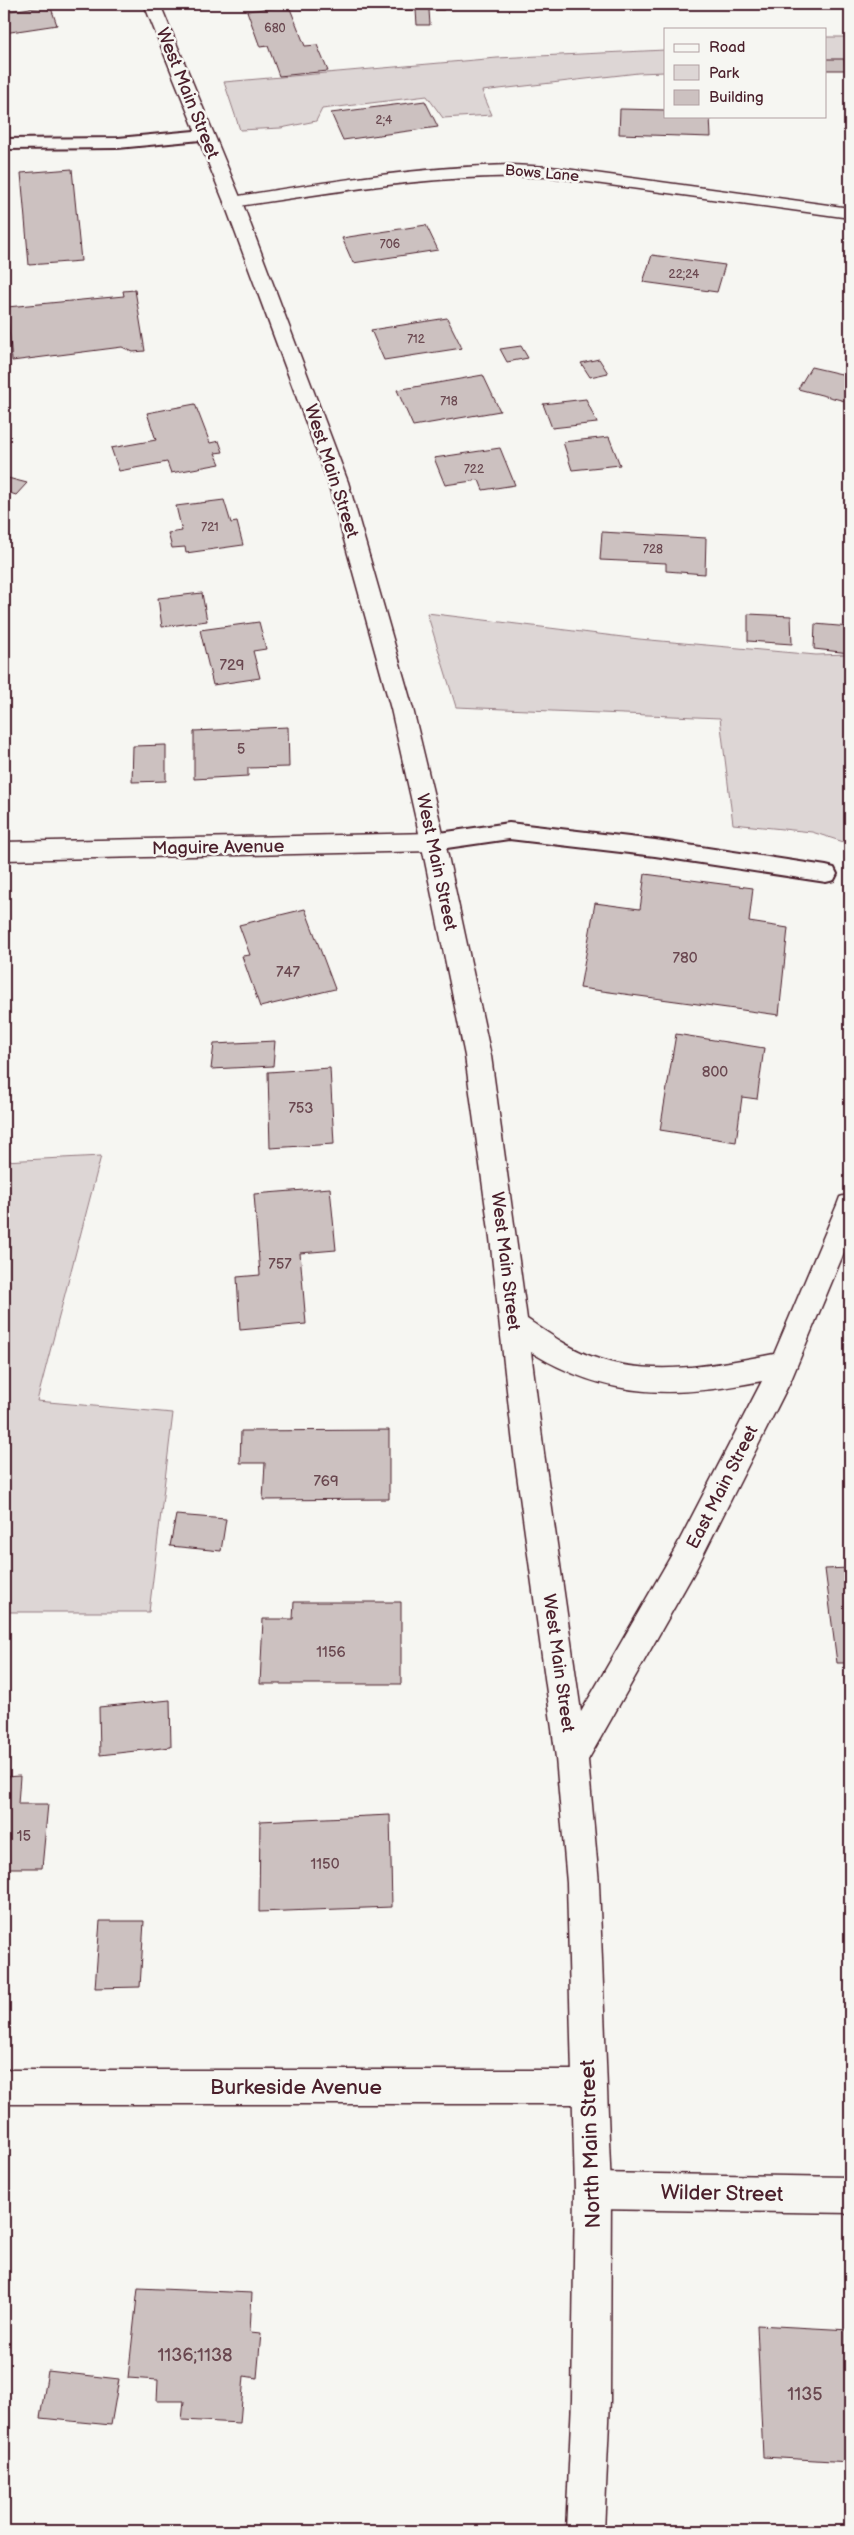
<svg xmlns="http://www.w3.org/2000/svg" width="854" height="2535" font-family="'Balsamiq Sans',sans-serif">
<rect width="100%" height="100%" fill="#f6f6f2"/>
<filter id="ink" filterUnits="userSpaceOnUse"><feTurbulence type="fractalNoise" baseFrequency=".02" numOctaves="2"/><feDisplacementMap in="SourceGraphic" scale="10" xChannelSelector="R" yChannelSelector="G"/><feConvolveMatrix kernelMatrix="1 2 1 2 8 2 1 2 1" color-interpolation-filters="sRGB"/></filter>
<g filter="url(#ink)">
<g fill="#ddd6d5" stroke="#947a80">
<rect x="825" y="37" width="25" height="32"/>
<polygon points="665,50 665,72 638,73 482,91 492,115 443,118 427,96 322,109 316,121 281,128 240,130 224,82 497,58"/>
<polygon points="427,613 639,639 816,655 850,654 850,844 812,832 733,824 720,718 456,707"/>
<polygon points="101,1156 37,1401 173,1413 149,1612 4,1612 4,1161"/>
</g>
<g fill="#ccc1c0" stroke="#4a1f2b">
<polygon points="405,4 444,4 444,10 429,10 430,25 417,25 416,10 405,10"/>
<polygon points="50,5 57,25 4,33 4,12"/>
<polygon points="289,6 305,46 317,45 328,71 279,76 268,46 260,47 247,11"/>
<polygon points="825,59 844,59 846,70 825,70"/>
<polygon points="425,101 438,127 343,140 331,113"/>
<polygon points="620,109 665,110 665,116 710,116 711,137 619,134"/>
<polygon points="72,169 81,261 29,265 21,173"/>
<polygon points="426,225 438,250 353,263 342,238"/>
<polygon points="652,255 725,265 717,292 643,282"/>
<polygon points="135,290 145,351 133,352 122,347 12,361 7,307 124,296 123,291"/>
<polygon points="447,318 462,348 384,360 371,330"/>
<polygon points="521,346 528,358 507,362 500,349"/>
<polygon points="599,359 608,373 590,377 581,363"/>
<polygon points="811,367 850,376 849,402 798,389"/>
<polygon points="483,375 500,411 413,426 397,390"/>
<polygon points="586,399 597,423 552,428 543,404"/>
<polygon points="195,404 210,443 219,441 223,452 215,453 220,464 171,473 167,462 119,471 111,448 156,440 147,413"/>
<polygon points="609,437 620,465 572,470 563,442"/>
<polygon points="500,448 515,485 483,490 479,480 445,485 434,458"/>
<polygon points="4,477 27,483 16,495 4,491"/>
<polygon points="224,500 231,523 237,522 243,545 186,553 185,547 172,548 168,533 182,531 176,506"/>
<polygon points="602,532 706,538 705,574 666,571 666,563 600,560"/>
<polygon points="202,593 207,621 162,627 158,598"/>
<polygon points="748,614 791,616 792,644 748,641"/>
<polygon points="259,622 266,649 253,651 260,678 213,685 200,630"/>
<polygon points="815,624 850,627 850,653 814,649"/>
<polygon points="288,727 289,767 248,768 248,776 194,779 194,731"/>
<polygon points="166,745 166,781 132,782 133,746"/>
<polygon points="645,874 753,888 749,922 788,928 779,1015 580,988 595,903 640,909"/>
<polygon points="305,909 335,989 260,1007 242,956 250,955 239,925"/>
<polygon points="676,1034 764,1048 757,1099 742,1097 736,1142 660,1130"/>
<polygon points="275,1041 273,1066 211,1069 214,1044"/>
<polygon points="330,1068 334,1144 270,1148 268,1072"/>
<polygon points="330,1188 336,1250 300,1253 306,1324 240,1330 237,1277 260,1275 254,1194"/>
<polygon points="389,1430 389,1499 263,1500 265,1463 240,1463 241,1431"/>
<polygon points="176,1515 226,1519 221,1551 170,1546"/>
<polygon points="850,1568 850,1663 837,1663 825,1569"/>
<polygon points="294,1602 401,1602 401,1684 260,1684 263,1619 293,1619"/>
<polygon points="170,1700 171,1747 100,1755 99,1707"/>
<polygon points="20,1776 18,1804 48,1804 42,1868 4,1868 4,1777"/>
<polygon points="390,1815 392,1907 259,1912 260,1821"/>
<polygon points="847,1903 850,1903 850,1978"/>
<polygon points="100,1921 144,1921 140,1987 95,1988"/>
<polygon points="138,2288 252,2293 250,2332 261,2333 257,2378 244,2376 240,2423 182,2420 184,2401 157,2401 158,2380 128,2378"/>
<polygon points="757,2325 850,2330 850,2462 763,2457"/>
<polygon points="48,2371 119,2379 111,2425 40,2418"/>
</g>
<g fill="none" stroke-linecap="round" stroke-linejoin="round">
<defs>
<g id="service">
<polygon points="205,130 211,131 213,135 211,139 118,148 4,149 4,139 118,138"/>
<polygon points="509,823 655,840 826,866 834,868 837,874 834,880 826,882 655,856 509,839 433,850 425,848 422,842 425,836 433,834"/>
</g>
<g id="minor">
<path d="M 511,165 L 551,167 L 850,208 L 850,218 L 551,177 C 443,173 339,191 233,207 L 227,206 L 224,202 L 227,198 L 233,197 C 326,182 417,167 511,165 Z"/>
<polygon points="433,833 441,836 445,842 441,848 433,851 4,860 4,842"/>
<polygon points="4,2070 588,2070 600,2075 605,2087 600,2099 588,2104 4,2104"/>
<polygon points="593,2173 850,2177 850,2213 593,2209 580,2204 575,2191 580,2178"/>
</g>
<path id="secondary" d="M 144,4 L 160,4 L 242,202 L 348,482 L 413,709 L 445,842 L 491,1056 L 527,1319 C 548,1333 570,1349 593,1357 C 650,1378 717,1365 774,1354 L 837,1205 L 840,1197 L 850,1194 L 850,1238 L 791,1380 L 696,1569 L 588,1760 L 599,1883 L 611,2191 L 610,2400 L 604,2531 L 566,2531 L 572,2400 L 575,2191 L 567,1883 L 556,1758 L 514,1453 L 490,1238 L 465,1056 L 421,842 L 391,709 L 328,482 L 224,202 ZM 531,1352 C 609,1400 675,1398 762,1381 L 675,1549 L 581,1712 L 544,1453 Z"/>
</defs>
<use href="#service" stroke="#4a1f2b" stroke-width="4"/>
<use href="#minor" stroke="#4a1f2b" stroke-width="3"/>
<use href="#secondary" stroke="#4a1f2b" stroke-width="3"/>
<use href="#service" fill="#f6f6f2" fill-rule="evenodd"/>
<use href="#minor" fill="#f6f6f2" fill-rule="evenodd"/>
<use href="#secondary" fill="#f6f6f2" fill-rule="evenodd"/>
</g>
</g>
<g text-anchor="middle" stroke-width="5" stroke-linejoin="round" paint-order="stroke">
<g font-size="12" fill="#6a4850">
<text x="275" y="32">680</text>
<text x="384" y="124">2;4</text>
<text x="390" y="248">706</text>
<text x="684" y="278">22;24</text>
<text x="416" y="343">712</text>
<text x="449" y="405">718</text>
<text x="474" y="473">722</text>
<text x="210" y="531">721</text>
<text x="653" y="553">728</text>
</g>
<g font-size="15" fill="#4a1f2b" stroke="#f6f6f2">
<text transform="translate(542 173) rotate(5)" y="5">Bows Lane</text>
</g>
<g font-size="15" fill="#6a4850">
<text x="232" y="670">729</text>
<text x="241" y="754">5</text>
<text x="685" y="963">780</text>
<text x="288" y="977">747</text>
<text x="715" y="1077">800</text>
<text x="301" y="1113">753</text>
<text x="280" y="1269">757</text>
<text x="326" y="1486">769</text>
<text x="331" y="1657">1156</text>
<text x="24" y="1841">15</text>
<text x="325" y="1869">1150</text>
</g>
<g font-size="18" fill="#4a1f2b" stroke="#f6f6f2">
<text transform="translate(188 93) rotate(68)" y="6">West Main Street</text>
<text transform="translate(332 471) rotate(72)" y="6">West Main Street</text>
<text transform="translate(218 847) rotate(-1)" y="6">Maguire Avenue</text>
<text transform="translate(437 862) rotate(78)" y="6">West Main Street</text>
<text transform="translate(506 1261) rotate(83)" y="6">West Main Street</text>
<text transform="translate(722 1487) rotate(-63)" y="6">East Main Street</text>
<text transform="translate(559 1663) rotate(82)" y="6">West Main Street</text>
</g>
<g font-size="18" fill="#6a4850">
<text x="195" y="2361">1136;1138</text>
<text x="805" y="2400">1135</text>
</g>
<g font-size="21" fill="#4a1f2b" stroke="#f6f6f2">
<text x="296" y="2094">Burkeside Avenue</text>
<text transform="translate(590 2144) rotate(-92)" y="7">North Main Street</text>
<text transform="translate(722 2193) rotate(1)" y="7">Wilder Street</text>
</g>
</g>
<rect width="854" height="2535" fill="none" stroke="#f6f6f2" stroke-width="20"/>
<rect x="10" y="10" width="834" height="2515" fill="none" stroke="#4a1f2b" stroke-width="2" filter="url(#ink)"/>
<rect x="664" y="28" width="162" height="90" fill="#f6f6f2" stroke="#b1a0a2"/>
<rect x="674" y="44" width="25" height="8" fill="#f6f6f2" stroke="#b1a0a2"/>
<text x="709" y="52" font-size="15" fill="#4a1f2b">Road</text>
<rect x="674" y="65" width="25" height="15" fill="#ddd6d5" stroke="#b1a0a2"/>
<text x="709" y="78" font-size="15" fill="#4a1f2b">Park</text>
<rect x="674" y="90" width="25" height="15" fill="#ccc1c0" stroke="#b1a0a2"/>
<text x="709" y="102" font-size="15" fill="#4a1f2b">Building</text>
</svg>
